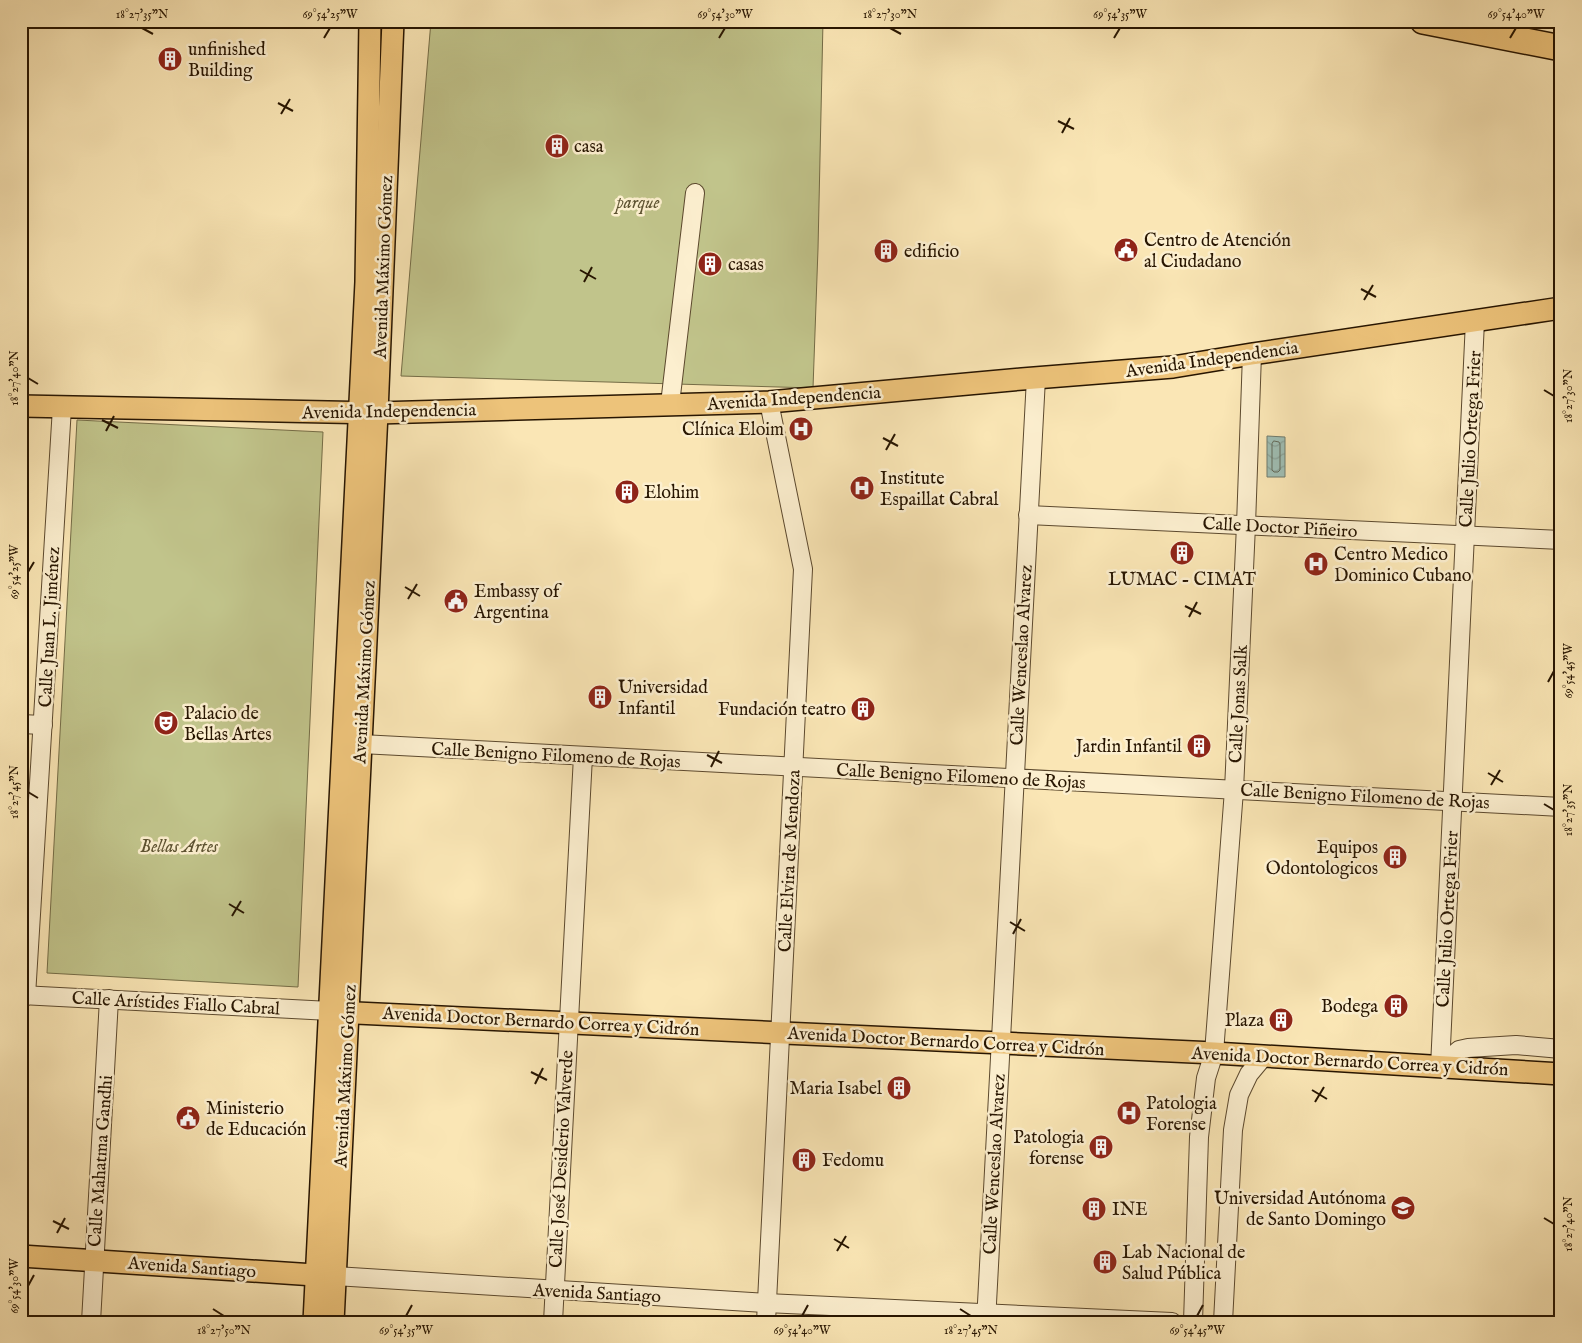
<svg xmlns="http://www.w3.org/2000/svg" width="1582" height="1343" font-family="'IM FELL English',serif">
<defs>
<pattern id="water-waves" width="16" height="10" patternUnits="userSpaceOnUse" patternTransform="scale(1.25)"><rect width="16" height="10" fill="#9fbeb4"/><path d="M0 5q4-4 8 0t8 0" fill="none" stroke="#89a299"/></pattern>
</defs>
<rect width="100%" height="100%" fill="#fae6b5"/>
<filter id="stains"><feTurbulence type="fractalNoise" baseFrequency=".004" numOctaves="4"/><feColorMatrix values="0 0 0 0 .2 0 0 0 0 .09 0 0 0 0 .02 0 0 0 .5 -.17"/></filter>
<radialGradient id="worn" r=".72"><stop offset=".6" stop-color="#630" stop-opacity="0"/><stop offset="1" stop-color="#630" stop-opacity=".3"/></radialGradient>
<g fill="#c1c48b" stroke="#746c46">
<polygon points="431,21 823,21 818,249 813,388 401,376"/>
<polygon points="77,420 323,432 298,987 47,973"/>
</g>
<polygon fill="url(#water-waves)" stroke="#6f7a6c" points="1267,436 1285,437 1285,477 1267,477"/>
<g fill="none" stroke-linecap="round" stroke-linejoin="round">
<polygon stroke="#636a5a" stroke-width="1" points="1274,441 1279,442 1280,444 1280,470 1278,472 1274,472 1272,470 1272,444"/>
<defs>
<g id="minor">
<polyline points="670,404 695,193"/>
<polyline points="1028,515 1561,540"/>
<polyline points="21,724 43,725"/>
<polyline points="361,744 1561,807"/>
<polyline points="21,995 330,1011"/>
<polyline points="26,996 62,407"/>
<polyline points="1440,1067 1475,321"/>
<polyline points="1446,1067 1452,1056 1459,1050 1468,1048 1516,1045 1561,1049"/>
<polyline points="335,1276 766,1303 1172,1322"/>
<polyline points="91,1322 109,999"/>
<polyline points="553,1322 583,756"/>
<polyline points="766,1322 803,569 769,402"/>
<polyline points="986,1322 1036,378"/>
<polyline points="1193,1322 1199,1137 1206,1078 1214,1053 1234,790 1246,525 1252,354"/>
<polyline points="1223,1322 1233,1130 1239,1095 1249,1074 1264,1056"/>
</g>
<g id="major">
<polyline points="21,406 377,413 769,402 1022,379 1173,367 1252,354 1561,308"/>
<polyline points="335,1012 1214,1053 1561,1074"/>
<polyline points="21,1256 330,1276"/>
<polyline points="314,1322 366,282 370,21"/>
<polyline points="333,1322 377,413 393,21"/>
</g>
<polyline id="highway" points="1423,21 1561,48"/>
</defs>
<use href="#minor" stroke="#5c492e" stroke-width="20"/>
<use href="#major" stroke="#271501" stroke-width="24"/>
<use href="#highway" stroke="#271501" stroke-width="28"/>
<use href="#minor" stroke="#fcefcf" stroke-width="18"/>
<use href="#major" stroke="#edc37a" stroke-width="21"/>
<use href="#highway" stroke="#edc37a" stroke-width="25"/>
</g>
<path fill="none" stroke="#271501" stroke-width="2" d="M 142,28 L 153,34M 890,28 L 901,34M 324,38 L 330,28M 719,38 L 725,28M 1114,38 L 1120,28M 1510,38 L 1516,28M 278,103 L 293,111M 281,114 L 290,99M 1058,121 L 1074,129M 1062,133 L 1070,118M 580,270 L 596,279M 584,282 L 592,267M 1361,289 L 1376,297M 1364,300 L 1373,285M 28,378 L 38,384M 1544,390 L 1554,396M 102,420 L 118,428M 106,431 L 114,416M 883,438 L 898,446M 886,450 L 895,434M 28,572 L 34,562M 405,587 L 420,596M 408,599 L 417,584M 1185,606 L 1201,614M 1189,617 L 1197,602M 1548,682 L 1554,671M 707,755 L 722,763M 711,767 L 719,751M 1488,773 L 1503,782M 1491,785 L 1500,770M 28,792 L 38,798M 1544,804 L 1554,810M 229,904 L 244,913M 232,916 L 241,901M 1010,922 L 1025,931M 1013,934 L 1021,919M 531,1072 L 547,1080M 535,1084 L 543,1068M 1312,1090 L 1327,1099M 1315,1102 L 1324,1087M 1544,1218 L 1554,1224M 53,1221 L 69,1229M 57,1233 L 65,1218M 834,1239 L 849,1248M 837,1251 L 846,1236M 28,1286 L 34,1275M 213,1309 L 224,1316M 960,1309 L 971,1316M 406,1316 L 412,1305M 802,1316 L 808,1305M 1197,1316 L 1203,1305"/>
<defs>
<symbol id="building-disc" viewBox="-11 -11 22 22"><circle r="9.5" fill="#8f2418" stroke="#fcefcf"/><path d="M-4-6H4V6H1V3H-1V6H-4ZM-2.5-4.3h1.7v1.8h-1.7ZM.8-4.3h1.7v1.8H.8ZM-2.5-1h1.7V.8h-1.7ZM.8-1h1.7V.8H.8Z" fill="#fff"/></symbol>
<symbol id="civic-disc" viewBox="-11 -11 22 22"><circle r="9.5" fill="#8f2418" stroke="#fcefcf"/><path d="M-.6-6.5H3V-4.5H.6V-3L4-1V1h2V6H-6V1h2V-1L-.6-3ZM-1.2 2.5V6h2.4V2.5Z" fill="#fff"/></symbol>
<symbol id="hospital-disc" viewBox="-11 -11 22 22"><circle r="9.5" fill="#8f2418" stroke="#fcefcf"/><path d="M-5-5h3v3.5h4V-5h3V5h-3V1.5h-4V5h-3Z" fill="#fff"/></symbol>
<symbol id="theatre-disc" viewBox="-11 -11 22 22"><circle r="9.5" fill="#8f2418" stroke="#fcefcf"/><path d="M-5-5.5Q0-4 5-5.5V0Q5 5 0 6Q-5 5-5 0ZM-3.3-2.5H-1v1.5H-3.3ZM1-2.5H3.3v1.5H1ZM-2.8 1Q0 5.5 2.8 1Z" fill="#fff"/></symbol>
<symbol id="university-disc" viewBox="-11 -11 22 22"><circle r="9.5" fill="#8f2418" stroke="#fcefcf"/><path d="M0-5L7-2L0 1L-7-2ZM-4 1L0 2.5L4 1V4Q0 6-4 4Z" fill="#fff"/></symbol>
</defs>
<g fill-rule="evenodd">
<use href="#building-disc" x="156" y="45" width="28" height="28"/>
<use href="#building-disc" x="543" y="132" width="28" height="28"/>
<use href="#civic-disc" x="1112" y="236" width="28" height="28"/>
<use href="#building-disc" x="872" y="237" width="28" height="28"/>
<use href="#building-disc" x="696" y="250" width="28" height="28"/>
<use href="#hospital-disc" x="787" y="415" width="28" height="28"/>
<use href="#hospital-disc" x="848" y="474" width="28" height="28"/>
<use href="#building-disc" x="613" y="478" width="28" height="28"/>
<use href="#building-disc" x="1168" y="539" width="28" height="28"/>
<use href="#hospital-disc" x="1302" y="550" width="28" height="28"/>
<use href="#civic-disc" x="442" y="587" width="28" height="28"/>
<use href="#building-disc" x="586" y="683" width="28" height="28"/>
<use href="#building-disc" x="849" y="695" width="28" height="28"/>
<use href="#theatre-disc" x="152" y="709" width="28" height="28"/>
<use href="#building-disc" x="1185" y="732" width="28" height="28"/>
<use href="#building-disc" x="1381" y="843" width="28" height="28"/>
<use href="#building-disc" x="1382" y="992" width="28" height="28"/>
<use href="#building-disc" x="1267" y="1006" width="28" height="28"/>
<use href="#building-disc" x="885" y="1074" width="28" height="28"/>
<use href="#hospital-disc" x="1115" y="1099" width="28" height="28"/>
<use href="#civic-disc" x="174" y="1104" width="28" height="28"/>
<use href="#building-disc" x="1087" y="1133" width="28" height="28"/>
<use href="#building-disc" x="790" y="1146" width="28" height="28"/>
<use href="#university-disc" x="1389" y="1194" width="28" height="28"/>
<use href="#building-disc" x="1080" y="1195" width="28" height="28"/>
<use href="#building-disc" x="1091" y="1248" width="28" height="28"/>
</g>
<g text-anchor="middle" stroke-width="5" stroke-linejoin="round" paint-order="stroke">
<g font-size="18" fill="#271501" stroke="#fcefcf" text-anchor="start">
<text x="188" y="55">unfinished<tspan x="188" dy="21">Building</tspan></text>
<text x="574" y="152">casa</text>
<text x="1144" y="246">Centro de Atención<tspan x="1144" dy="21">al Ciudadano</tspan></text>
<text x="904" y="257">edificio</text>
<text x="728" y="270">casas</text>
<text x="784" y="435" text-anchor="end">Clínica Eloim</text>
<text x="880" y="484">Institute<tspan x="880" dy="21">Espaillat Cabral</tspan></text>
<text x="644" y="498">Elohim</text>
<text x="1334" y="560">Centro Medico<tspan x="1334" dy="21">Dominico Cubano</tspan></text>
<text x="1182" y="585" text-anchor="middle">LUMAC - CIMAT</text>
<text x="474" y="597">Embassy of<tspan x="474" dy="21">Argentina</tspan></text>
<text x="618" y="693">Universidad<tspan x="618" dy="21">Infantil</tspan></text>
<text x="846" y="715" text-anchor="end">Fundación teatro</text>
<text x="184" y="719">Palacio de<tspan x="184" dy="21">Bellas Artes</tspan></text>
<text x="1182" y="752" text-anchor="end">Jardin Infantil</text>
<text x="1378" y="853" text-anchor="end">Equipos<tspan x="1378" dy="21">Odontologicos</tspan></text>
<text x="1378" y="1012" text-anchor="end">Bodega</text>
<text x="1264" y="1026" text-anchor="end">Plaza</text>
<text x="882" y="1094" text-anchor="end">Maria Isabel</text>
<text x="1146" y="1109">Patologia<tspan x="1146" dy="21">Forense</tspan></text>
<text x="206" y="1114">Ministerio<tspan x="206" dy="21">de Educación</tspan></text>
<text x="1084" y="1143" text-anchor="end">Patologia<tspan x="1084" dy="21">forense</tspan></text>
<text x="822" y="1166">Fedomu</text>
<text x="1386" y="1204" text-anchor="end">Universidad Autónoma<tspan x="1386" dy="21">de Santo Domingo</tspan></text>
<text x="1112" y="1215">INE</text>
<text x="1122" y="1258">Lab Nacional de<tspan x="1122" dy="21">Salud Pública</tspan></text>
</g>
<g font-size="18" font-style="italic" fill="#5d5231" stroke="#fcefcf">
<text x="638" y="208">parque</text>
<text x="179" y="852">Bellas Artes</text>
</g>
<g font-size="18" fill="#271501" stroke="#fcefcf">
<text transform="translate(383 267) rotate(-88)" y="6">Avenida Máximo Gómez</text>
<text transform="translate(1212 359) rotate(-8)" y="6">Avenida Independencia</text>
<text transform="translate(794 398) rotate(-4)" y="6">Avenida Independencia</text>
<text transform="translate(389 411) rotate(-1)" y="6">Avenida Independencia</text>
<text transform="translate(1470 439) rotate(-87)" y="6">Calle Julio Ortega Frier</text>
<text transform="translate(1280 527) rotate(3)" y="6">Calle Doctor Piñeiro</text>
<text transform="translate(49 627) rotate(-87)" y="6">Calle Juan L. Jiménez</text>
<text transform="translate(1021 655) rotate(-87)" y="6">Calle Wenceslao Alvarez</text>
<text transform="translate(364 672) rotate(-87)" y="6">Avenida Máximo Gómez</text>
<text transform="translate(1238 704) rotate(-87)" y="6">Calle Jonas Salk</text>
<text transform="translate(556 755) rotate(3)" y="6">Calle Benigno Filomeno de Rojas</text>
<text transform="translate(961 776) rotate(3)" y="6">Calle Benigno Filomeno de Rojas</text>
<text transform="translate(1365 796) rotate(3)" y="6">Calle Benigno Filomeno de Rojas</text>
<text transform="translate(789 861) rotate(-87)" y="6">Calle Elvira de Mendoza</text>
<text transform="translate(1447 919) rotate(-87)" y="6">Calle Julio Ortega Frier</text>
<text transform="translate(176 1003) rotate(3)" y="6">Calle Arístides Fiallo Cabral</text>
<text transform="translate(541 1021) rotate(3)" y="6">Avenida Doctor Bernardo Correa y Cidrón</text>
<text transform="translate(946 1041) rotate(3)" y="6">Avenida Doctor Bernardo Correa y Cidrón</text>
<text transform="translate(1350 1061) rotate(3)" y="6">Avenida Doctor Bernardo Correa y Cidrón</text>
<text transform="translate(345 1076) rotate(-87)" y="6">Avenida Máximo Gómez</text>
<text transform="translate(561 1159) rotate(-87)" y="6">Calle José Desiderio Valverde</text>
<text transform="translate(100 1161) rotate(-86)" y="6">Calle Mahatma Gandhi</text>
<text transform="translate(994 1164) rotate(-87)" y="6">Calle Wenceslao Alvarez</text>
<text transform="translate(192 1267) rotate(4)" y="6">Avenida Santiago</text>
<text transform="translate(597 1293) rotate(3)" y="6">Avenida Santiago</text>
</g>
</g>
<rect width="1582" height="1343" fill="none" stroke="#fae6b5" stroke-width="55"/>
<rect x="28" y="28" width="1526" height="1288" fill="none" stroke="#271501" stroke-width="2"/>
<g font-size="12" text-anchor="middle" fill="#271501">
<text x="142" y="18">18°27'35"N</text>
<text x="330" y="18">69°54'25"W</text>
<text x="725" y="18">69°54'30"W</text>
<text x="890" y="18">18°27'30"N</text>
<text x="1120" y="18">69°54'35"W</text>
<text x="1516" y="18">69°54'40"W</text>
<text transform="translate(14 378) rotate(-90)" y="4">18°27'40"N</text>
<text transform="translate(1568 396) rotate(-90)" y="4">18°27'30"N</text>
<text transform="translate(14 572) rotate(-90)" y="4">69°54'25"W</text>
<text transform="translate(1568 671) rotate(-90)" y="4">69°54'45"W</text>
<text transform="translate(14 792) rotate(-90)" y="4">18°27'45"N</text>
<text transform="translate(1568 810) rotate(-90)" y="4">18°27'35"N</text>
<text transform="translate(1568 1224) rotate(-90)" y="4">18°27'40"N</text>
<text transform="translate(14 1286) rotate(-90)" y="4">69°54'30"W</text>
<text x="224" y="1334">18°27'50"N</text>
<text x="406" y="1334">69°54'35"W</text>
<text x="802" y="1334">69°54'40"W</text>
<text x="971" y="1334">18°27'45"N</text>
<text x="1197" y="1334">69°54'45"W</text>
</g>
<rect width="100%" height="100%" filter="url(#stains)"/>
<rect width="100%" height="100%" fill="url(#worn)"/>
</svg>
